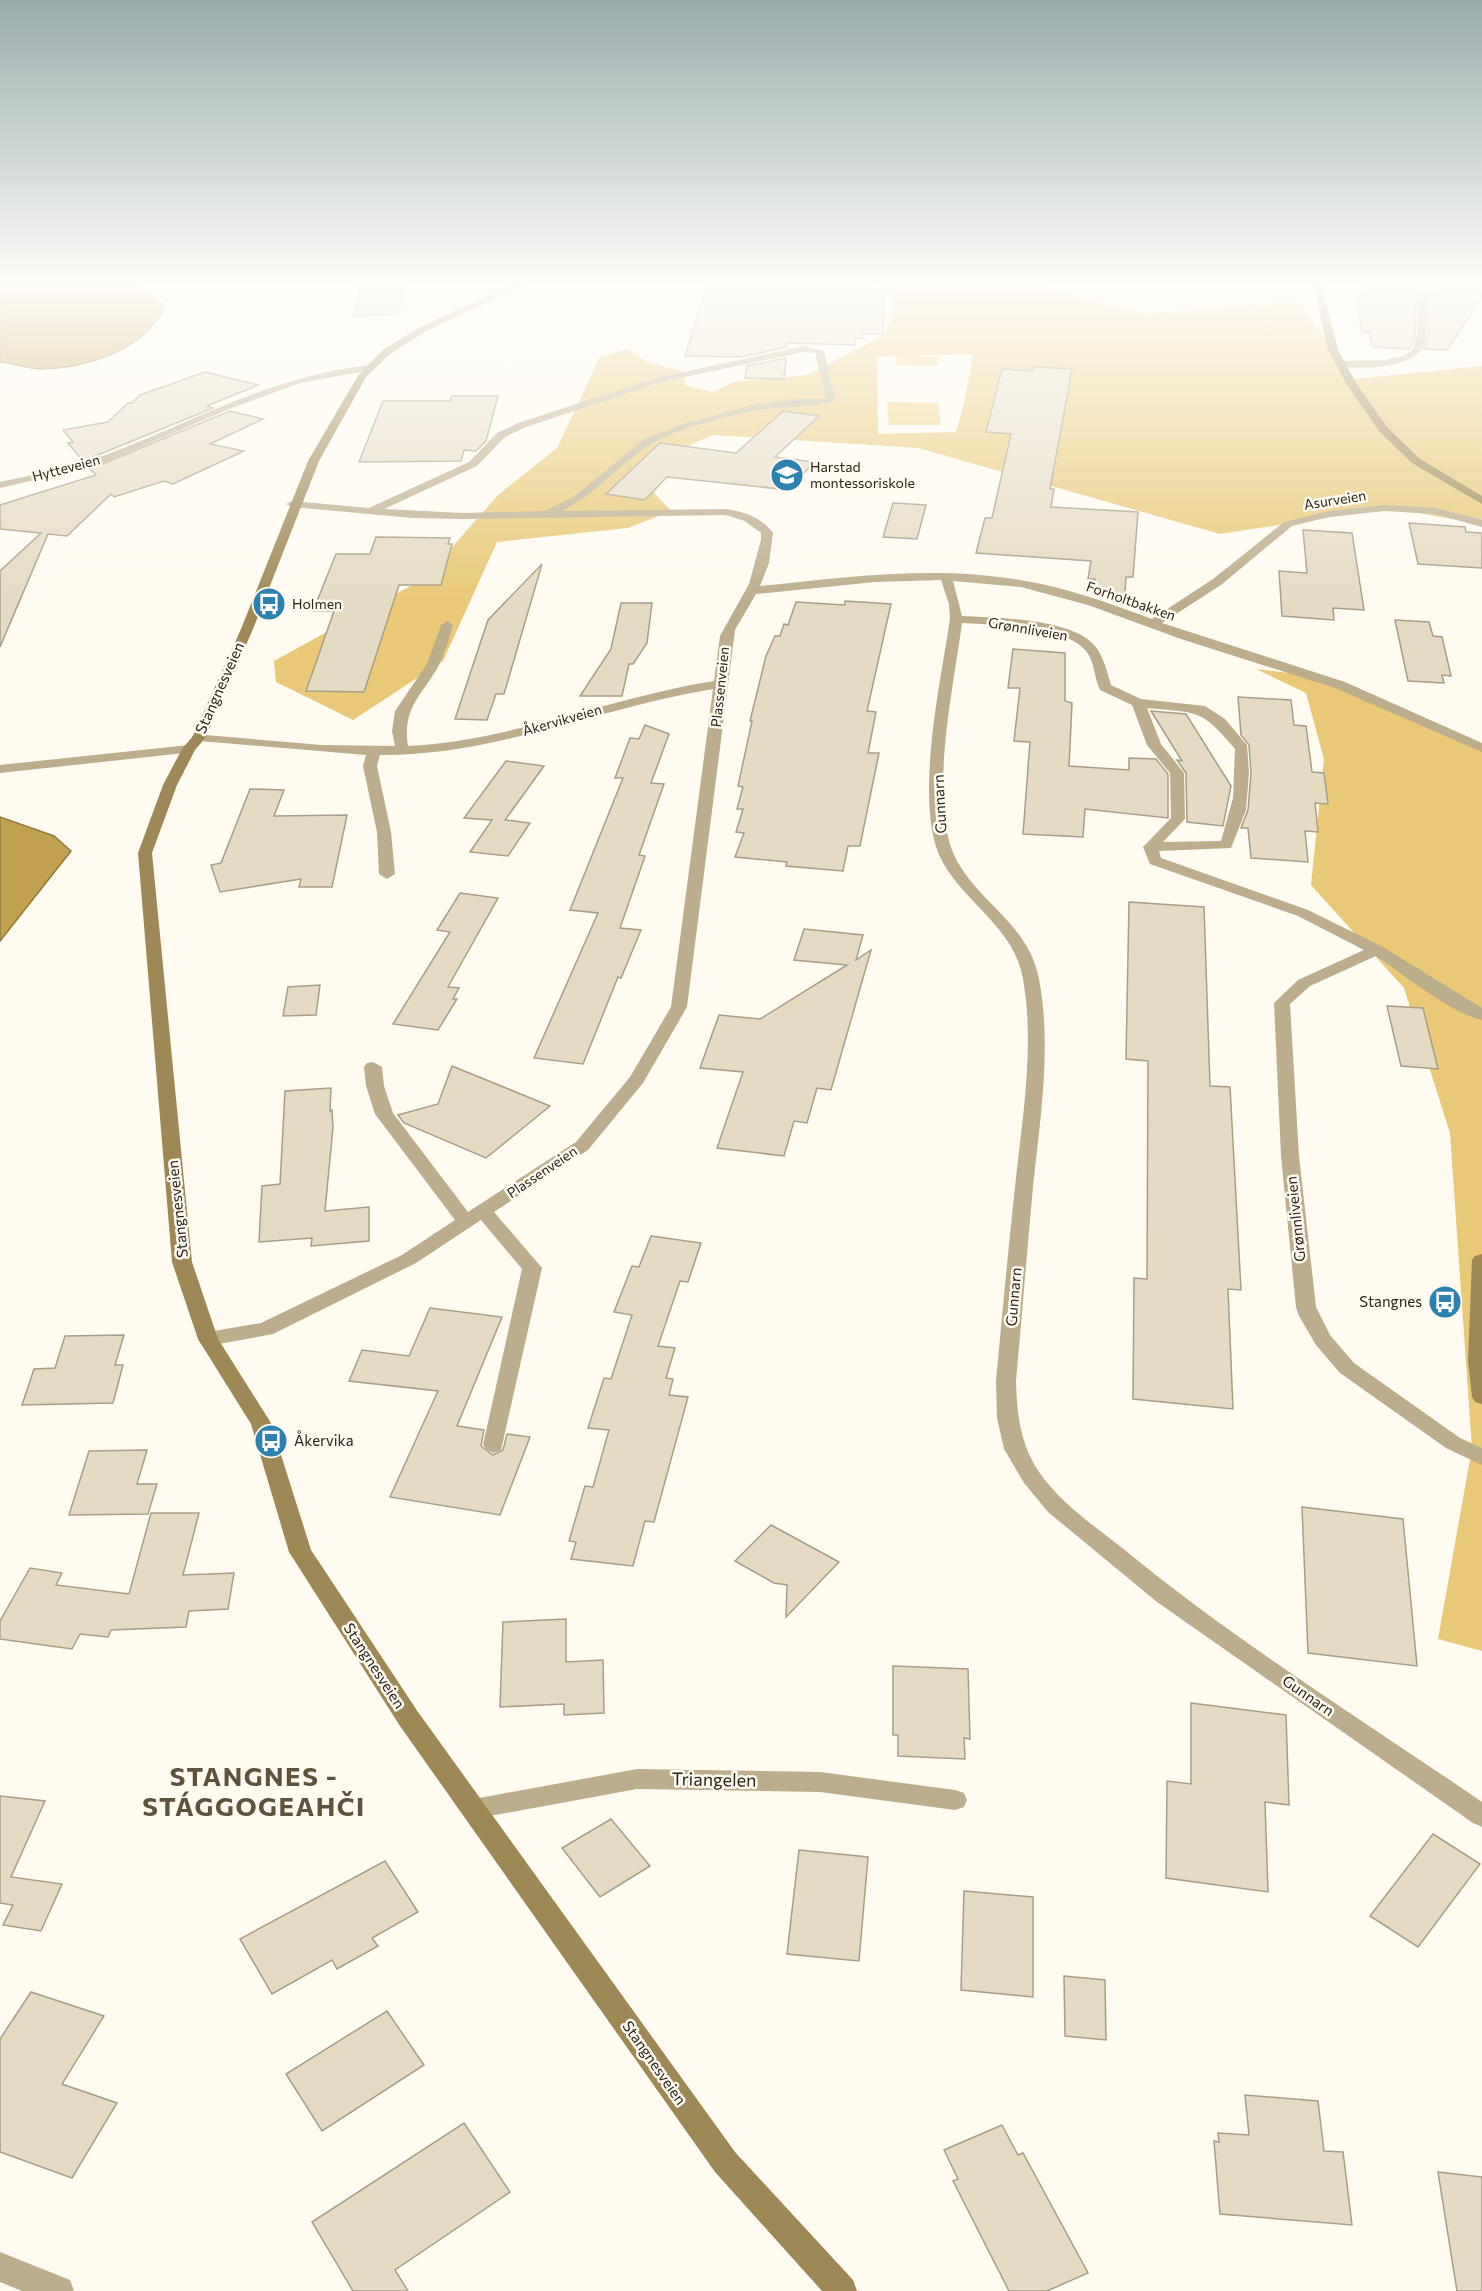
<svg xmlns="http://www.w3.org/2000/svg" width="1482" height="2291" font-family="Commissioner,sans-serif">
<rect width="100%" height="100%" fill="#fffbf1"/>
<g fill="#f1d184">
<polygon points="896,356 938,357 938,366 895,365"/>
<polygon points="887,402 938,403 941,425 889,425"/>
</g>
<g fill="#e9c877" fill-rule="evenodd">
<path d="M 885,284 L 1032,284 L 1148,314 L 1297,301 L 1355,379 L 1482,366 L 1482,524 L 1389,508 L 1220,534 L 918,448 L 713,435 L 633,470 L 671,511 L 628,528 L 497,542 L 443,661 L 353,720 L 276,682 L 274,661 L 425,578 L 498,495 L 557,448 L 600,357 L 627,349 L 647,362 L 684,372 L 685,385 L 713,392 L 733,382 L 808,375 L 884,335 L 894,308 ZM 973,354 C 969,380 964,407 956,432 L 878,434 L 877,357 Z"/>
<polygon points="1256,669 1314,676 1482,749 1482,1651 1438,1639 1472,1448 1450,1133 1404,988 1311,885 1324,759 1306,693"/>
</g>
<g fill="#c1a04f" stroke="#937b3f" stroke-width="1.5">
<path d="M 0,284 C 36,284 108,278 139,288 C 149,291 158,298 164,307 C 144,351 86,368 41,369 C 28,369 14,363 0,362 Z"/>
<polygon points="0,817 54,836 71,851 0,941"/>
</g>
<g fill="#e5dbc3" stroke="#a89e88" stroke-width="1.5">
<polygon points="361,284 404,284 399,314 354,316"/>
<polygon points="708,284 866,284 866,291 884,291 883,334 863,334 862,338 856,338 855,345 787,343 787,347 741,357 685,356"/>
<polygon points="1369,284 1434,284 1415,302 1415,335 1410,349 1373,347 1369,332 1362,332 1356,301"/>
<polygon points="1450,284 1482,284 1482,298 1447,350 1424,349 1429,336 1428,304"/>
<polygon points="786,358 784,379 745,378 747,366"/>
<polygon points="1034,367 1072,369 1050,489 1054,489 1051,507 1138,512 1133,577 1126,577 1125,594 1093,592 1095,579 1088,579 1091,561 976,553 985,518 992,518 1011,434 986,432 1002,369 1033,371"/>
<polygon points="205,372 258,385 207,406 213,408 83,461 68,443 73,442 63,430 108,422 128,403 132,403 140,395"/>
<polygon points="452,396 498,396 486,441 476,451 464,450 461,461 359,462 383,401 450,401"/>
<polygon points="230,411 263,419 210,444 244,451 173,484 164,481 114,497 111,494 67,536 48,534 0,647 0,571 41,533 0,529 0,505 96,475 90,469"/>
<polygon points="783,411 819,416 775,457 814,462 789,490 667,477 645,500 606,494 660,443 736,453"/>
<polygon points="893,503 926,505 917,539 883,537"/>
<polygon points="1409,523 1465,527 1466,532 1482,533 1482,568 1418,564"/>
<polygon points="1303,530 1352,533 1364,610 1333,608 1334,620 1282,616 1279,571 1307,573"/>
<polygon points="376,537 450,538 448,544 452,544 441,585 399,585 364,692 306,691 334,611 313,611 336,554 370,554"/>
<polygon points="542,564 504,694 496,694 487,720 455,719 488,620"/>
<polygon points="845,601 891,604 867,711 876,712 868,753 879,753 860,846 848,846 843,871 786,866 787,862 735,857 744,833 736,832 743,809 737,809 743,787 738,786 752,721 750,721 766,656 775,636 780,636 784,624 788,625 796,602 845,605"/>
<polygon points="621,603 652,603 647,643 633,664 629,664 622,696 580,696 611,649"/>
<polygon points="1395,620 1429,622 1433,636 1442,637 1451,676 1442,675 1444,683 1408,681"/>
<polygon points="1013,649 1065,653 1065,701 1072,703 1069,766 1129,770 1129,758 1156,759 1168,774 1168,818 1085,809 1083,837 1023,834 1030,742 1014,741 1020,688 1008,688"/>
<polygon points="1238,697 1291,700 1294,725 1306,726 1312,772 1324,773 1328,804 1315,803 1318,832 1305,831 1308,862 1251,858 1248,828 1241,828 1248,810 1251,773 1249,745 1241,735"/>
<polygon points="1151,711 1186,714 1231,786 1223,826 1187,822 1186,773 1177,760 1182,761"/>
<polygon points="645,725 669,734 651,783 664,784 639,855 645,856 620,928 641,930 621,978 618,977 583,1064 534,1058 598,913 570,910 623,778 615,778 630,738 639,739"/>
<polygon points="506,761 544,766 505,820 530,823 508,856 470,852 492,820 464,818"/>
<polygon points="250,789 284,790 274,816 347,815 332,887 299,887 301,879 220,892 211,865 221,863"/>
<polygon points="460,893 498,898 448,987 459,988 453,999 457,999 438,1030 393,1024 450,932 437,930"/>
<polygon points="1129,902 1204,907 1210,1086 1230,1087 1241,1290 1228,1289 1233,1409 1133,1399 1134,1278 1147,1279 1148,1061 1126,1059"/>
<polygon points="804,929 863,935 856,960 871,950 831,1090 817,1088 807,1123 794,1121 784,1156 717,1148 743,1072 700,1068 719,1015 760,1019 847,965 794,960"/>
<polygon points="320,985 316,1015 283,1016 288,987"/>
<polygon points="1387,1006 1423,1008 1438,1069 1401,1066"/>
<polygon points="452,1066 550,1106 486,1158 404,1123 398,1115 438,1104"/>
<polygon points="331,1088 330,1111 332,1110 333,1127 325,1211 369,1207 369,1241 311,1246 312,1238 259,1242 262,1186 280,1184 285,1091"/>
<polygon points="651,1236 701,1243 688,1282 680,1281 658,1346 675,1348 666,1378 673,1379 669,1395 688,1397 654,1522 645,1521 633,1566 571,1559 576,1542 569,1541 585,1486 593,1487 609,1430 588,1428 604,1378 611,1379 632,1315 614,1312 632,1266 639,1267"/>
<polygon points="430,1308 502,1317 457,1426 484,1430 481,1446 493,1455 503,1450 507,1434 530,1437 500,1515 390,1497 438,1391 349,1381 362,1350 409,1356"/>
<polygon points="124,1335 115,1365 123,1365 113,1403 22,1405 34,1369 55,1368 65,1336"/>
<polygon points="147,1450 137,1484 157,1484 148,1514 69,1515 89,1451"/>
<polygon points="1302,1507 1403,1519 1417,1666 1308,1653"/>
<polygon points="151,1513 199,1513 183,1575 234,1573 228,1609 189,1611 186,1627 111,1630 108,1637 80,1634 72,1649 0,1639 0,1621 30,1568 62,1573 56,1585 129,1594"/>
<polygon points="771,1525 839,1562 786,1617 787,1585 774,1583 735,1561"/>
<polygon points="566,1619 566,1662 603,1660 604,1713 564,1715 564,1704 500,1707 503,1622"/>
<polygon points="893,1666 968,1669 970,1739 964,1738 965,1759 898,1756 898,1735 893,1735"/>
<polygon points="1191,1703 1286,1715 1289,1805 1265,1802 1268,1892 1166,1878 1167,1781 1191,1784"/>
<polygon points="0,1796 45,1801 11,1877 62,1884 41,1931 3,1925 13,1905 0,1903"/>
<polygon points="611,1819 650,1866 600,1897 562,1848"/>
<polygon points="1433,1834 1480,1864 1418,1947 1370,1916"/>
<polygon points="799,1850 868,1857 859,1961 787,1954"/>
<polygon points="385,1861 418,1912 372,1938 378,1946 337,1969 332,1960 272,1994 240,1939"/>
<polygon points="964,1891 1033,1897 1033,1997 961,1990"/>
<polygon points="1064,1976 1105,1980 1106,2040 1065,2036"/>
<polygon points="31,1992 104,2016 62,2084 117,2103 72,2178 0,2152 0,2039"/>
<polygon points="387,2011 424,2065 322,2131 286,2074"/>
<polygon points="1245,2095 1318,2101 1324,2151 1343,2152 1352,2225 1220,2214 1214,2141 1219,2142 1218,2133 1249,2135"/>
<polygon points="464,2123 510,2192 395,2270 408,2291 353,2291 312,2222"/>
<polygon points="1002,2125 1018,2155 1023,2153 1088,2273 1047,2291 1009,2291 953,2181 958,2179 944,2150"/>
<polygon points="1438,2172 1482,2177 1482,2291 1457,2291"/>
</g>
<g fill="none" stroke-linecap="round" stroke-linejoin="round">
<g fill="#bcae8d" fill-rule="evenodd">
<path d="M 1438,284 L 1448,284 L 1426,303 C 1426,316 1430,334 1424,346 C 1413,369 1358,370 1336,366 L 1336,362 L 1339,361 L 1384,360 L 1403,356 L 1412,350 L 1417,335 L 1417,302 Z"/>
<path d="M 803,346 L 824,351 L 835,400 C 824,407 772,407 754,411 C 728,416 675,429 653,443 C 620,462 597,494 562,511 L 726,509 C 745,512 761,517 773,533 L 769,563 L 760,586 C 846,577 934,565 1020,580 C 1065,587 1109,603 1152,619 L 1213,579 L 1284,522 L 1329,511 L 1385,505 L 1436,508 L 1482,520 L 1482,527 L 1435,514 L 1385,511 L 1329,517 L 1292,526 L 1221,585 L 1162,623 L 1345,682 L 1482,743 L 1482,752 L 1335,688 L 1181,639 L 1088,605 L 1021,587 L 953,581 L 962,616 C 996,618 1072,618 1095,646 C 1104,657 1107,672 1111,685 L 1141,699 L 1205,706 L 1225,719 L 1247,745 L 1249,773 L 1246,810 L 1231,848 L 1159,851 L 1161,858 L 1308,910 L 1383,947 L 1482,1008 L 1482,1020 C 1447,1011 1406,976 1376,956 L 1310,986 L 1290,1004 L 1299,1156 L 1316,1307 L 1330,1335 L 1354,1363 L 1460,1438 L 1482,1448 L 1482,1465 L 1446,1448 L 1340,1373 L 1316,1345 L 1299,1316 L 1296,1307 L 1281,1156 L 1274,1003 L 1298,980 L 1364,950 L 1298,916 L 1150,864 L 1143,847 L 1171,818 L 1170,773 L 1147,745 L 1132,705 L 1100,690 C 1094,678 1095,662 1086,651 C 1065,625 993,625 962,623 C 954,685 928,801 955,857 C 978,903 1028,923 1039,979 C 1052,1046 1040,1120 1033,1187 C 1027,1251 1022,1316 1016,1381 C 1017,1414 1020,1443 1039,1472 C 1061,1504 1096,1527 1126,1551 C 1238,1643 1363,1720 1482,1802 L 1482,1827 L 1473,1823 L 1157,1602 L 1048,1512 L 1024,1483 L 1004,1449 L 997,1418 L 996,1381 C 1002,1316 1008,1252 1015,1187 C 1022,1120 1035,1047 1023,979 C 1014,926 962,902 940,857 C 914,800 941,681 950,619 L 949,604 L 941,580 L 875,582 L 756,594 L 735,630 L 687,1007 L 643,1083 L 588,1150 L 494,1212 L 542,1268 L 501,1450 L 494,1453 L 487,1450 L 483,1445 L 522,1269 L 481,1220 L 416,1263 L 273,1334 L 208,1346 L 201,1344 L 198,1339 L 201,1334 L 208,1332 L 261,1323 L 402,1255 L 455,1220 L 375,1114 L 366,1086 L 364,1067 L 367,1063 L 373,1062 L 382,1067 L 384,1086 L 393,1113 L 468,1212 L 576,1142 L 630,1077 L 671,1007 L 713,689 C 602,707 494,756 380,755 L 377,766 L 391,832 L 395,874 L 387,879 L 379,874 L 377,832 L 363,766 L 366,755 L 199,741 L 192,737 L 194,734 L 322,745 L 395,746 L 392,731 L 395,711 L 427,664 L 441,625 L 447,621 L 453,625 C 449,638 445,653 439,665 C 422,696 402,707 408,746 C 512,741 611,697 714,681 L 720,636 L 749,584 L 761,540 L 761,533 L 745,521 L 726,515 L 463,519 L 413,518 L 292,507 L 286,504 L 292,501 L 369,508 L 469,462 L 497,433 L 518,423 L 656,378 ZM 803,352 L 815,353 L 826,397 L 823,399 L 796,399 L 752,405 L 687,423 L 646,438 L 572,498 L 544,511 L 463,513 L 384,509 L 477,466 L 505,437 L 526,427 L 661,382 ZM 1147,708 C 1197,713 1201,708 1235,749 L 1233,798 L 1221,841 L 1163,842 L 1185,819 L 1184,773 L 1161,744 Z"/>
<path d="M 369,365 L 374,368 L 372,370 L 300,383 L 232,408 L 98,465 L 0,488 L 0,482 C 30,475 60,471 89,461 C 188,426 261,378 369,365 Z"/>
<polygon points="189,745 194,746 194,752 0,773 0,765"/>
<polygon points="637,1769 820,1772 955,1790 964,1793 967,1800 964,1807 955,1810 820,1792 637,1789 474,1819 465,1816 461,1809 465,1802 474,1799"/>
<polygon points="0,2252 70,2280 74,2291 22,2291 0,2282"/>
</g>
<g fill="#9e8956" fill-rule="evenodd">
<polygon points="514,284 526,284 426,331 390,354 366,377 319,461 253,629 206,737 195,750 177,785 152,853 192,1262 218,1339 271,1423 311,1550 418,1712 735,2152 853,2280 857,2291 822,2291 715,2172 400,1726 289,1552 251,1424 198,1339 172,1262 138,853 163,785 182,749 193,736 241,629 308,461 359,374 383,350 420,327"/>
<polygon points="1313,284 1321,284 1338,350 1356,383 1387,427 1420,459 1482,496 1482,504 1412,463 1379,431 1346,383 1328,350"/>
<polygon points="1482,1254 1482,1404 1475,1402 1472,1397 1468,1361 1472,1260 1475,1256"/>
</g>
</g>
<linearGradient id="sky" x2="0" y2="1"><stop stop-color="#98acab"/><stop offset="0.47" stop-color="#fffdf9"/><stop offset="1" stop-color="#fffdf9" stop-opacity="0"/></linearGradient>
<rect width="1482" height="605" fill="url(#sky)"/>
<defs>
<symbol id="school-disc" viewBox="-11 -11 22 22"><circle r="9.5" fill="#2d81b1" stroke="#fffbf1"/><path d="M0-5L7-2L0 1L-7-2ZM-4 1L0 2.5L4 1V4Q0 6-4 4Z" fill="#fff"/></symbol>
<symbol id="bus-disc" viewBox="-11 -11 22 22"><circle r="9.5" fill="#2d81b1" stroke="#fffbf1"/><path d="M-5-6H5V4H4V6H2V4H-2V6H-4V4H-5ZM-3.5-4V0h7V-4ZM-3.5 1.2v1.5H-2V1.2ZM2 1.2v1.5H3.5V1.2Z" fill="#fff"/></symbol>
</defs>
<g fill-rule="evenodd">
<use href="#school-disc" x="768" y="456" width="38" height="38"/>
<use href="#bus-disc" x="250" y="585" width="38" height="38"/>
<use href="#bus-disc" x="1426" y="1283" width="38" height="38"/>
<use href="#bus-disc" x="252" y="1422" width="38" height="38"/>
</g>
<g text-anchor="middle" stroke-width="5" stroke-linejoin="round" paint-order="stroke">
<g font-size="14" fill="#28241b" stroke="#fffbf1" text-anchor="start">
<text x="810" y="472">Harstad<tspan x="810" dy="16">montessoriskole</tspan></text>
<text x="292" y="609">Holmen</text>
</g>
<g font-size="14" fill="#28241b" stroke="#fffbf1">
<text transform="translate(66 468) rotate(-15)" y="5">Hytteveien</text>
<text transform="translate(1335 500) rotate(-9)" y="5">Asurveien</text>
<text transform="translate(1131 601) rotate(19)" y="5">Forholtbakken</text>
<text transform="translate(1028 629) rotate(10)" y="5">Grønnliveien</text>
<text transform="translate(720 687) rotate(-84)" y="5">Plassenveien</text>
<text transform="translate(562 720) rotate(-16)" y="5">Åkervikveien</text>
<text transform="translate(542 1172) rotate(-34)" y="5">Plassenveien</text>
</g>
<g font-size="15" fill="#28241b" stroke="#fffbf1">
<text transform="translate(220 688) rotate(-66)" y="5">Stangnesveien</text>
<text transform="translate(940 804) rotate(-93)" y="5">Gunnarn</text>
<text transform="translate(178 1209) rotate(-96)" y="5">Stangnesveien</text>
<text transform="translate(1296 1219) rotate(-96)" y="5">Grønnliveien</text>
<text transform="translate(1014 1297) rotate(-85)" y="5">Gunnarn</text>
<text transform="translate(374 1666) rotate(57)" y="5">Stangnesveien</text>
<text transform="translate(1308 1696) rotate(35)" y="5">Gunnarn</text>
<text transform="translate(654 2063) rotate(55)" y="5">Stangnesveien</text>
</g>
<g font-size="15" fill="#28241b" stroke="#fffbf1" text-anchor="end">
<text x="1422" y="1307">Stangnes</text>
<text x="294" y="1446" text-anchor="start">Åkervika</text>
</g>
<g font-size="18" fill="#28241b" stroke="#fffbf1">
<text transform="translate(714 1780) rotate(1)" y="6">Triangelen</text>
</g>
<g font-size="26" font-weight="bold" letter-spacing="1.5" fill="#5c533f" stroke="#fffbf1">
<text x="254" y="1786">STANGNES -<tspan x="254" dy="30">STÁGGOGEAHČI</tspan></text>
</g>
</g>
</svg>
